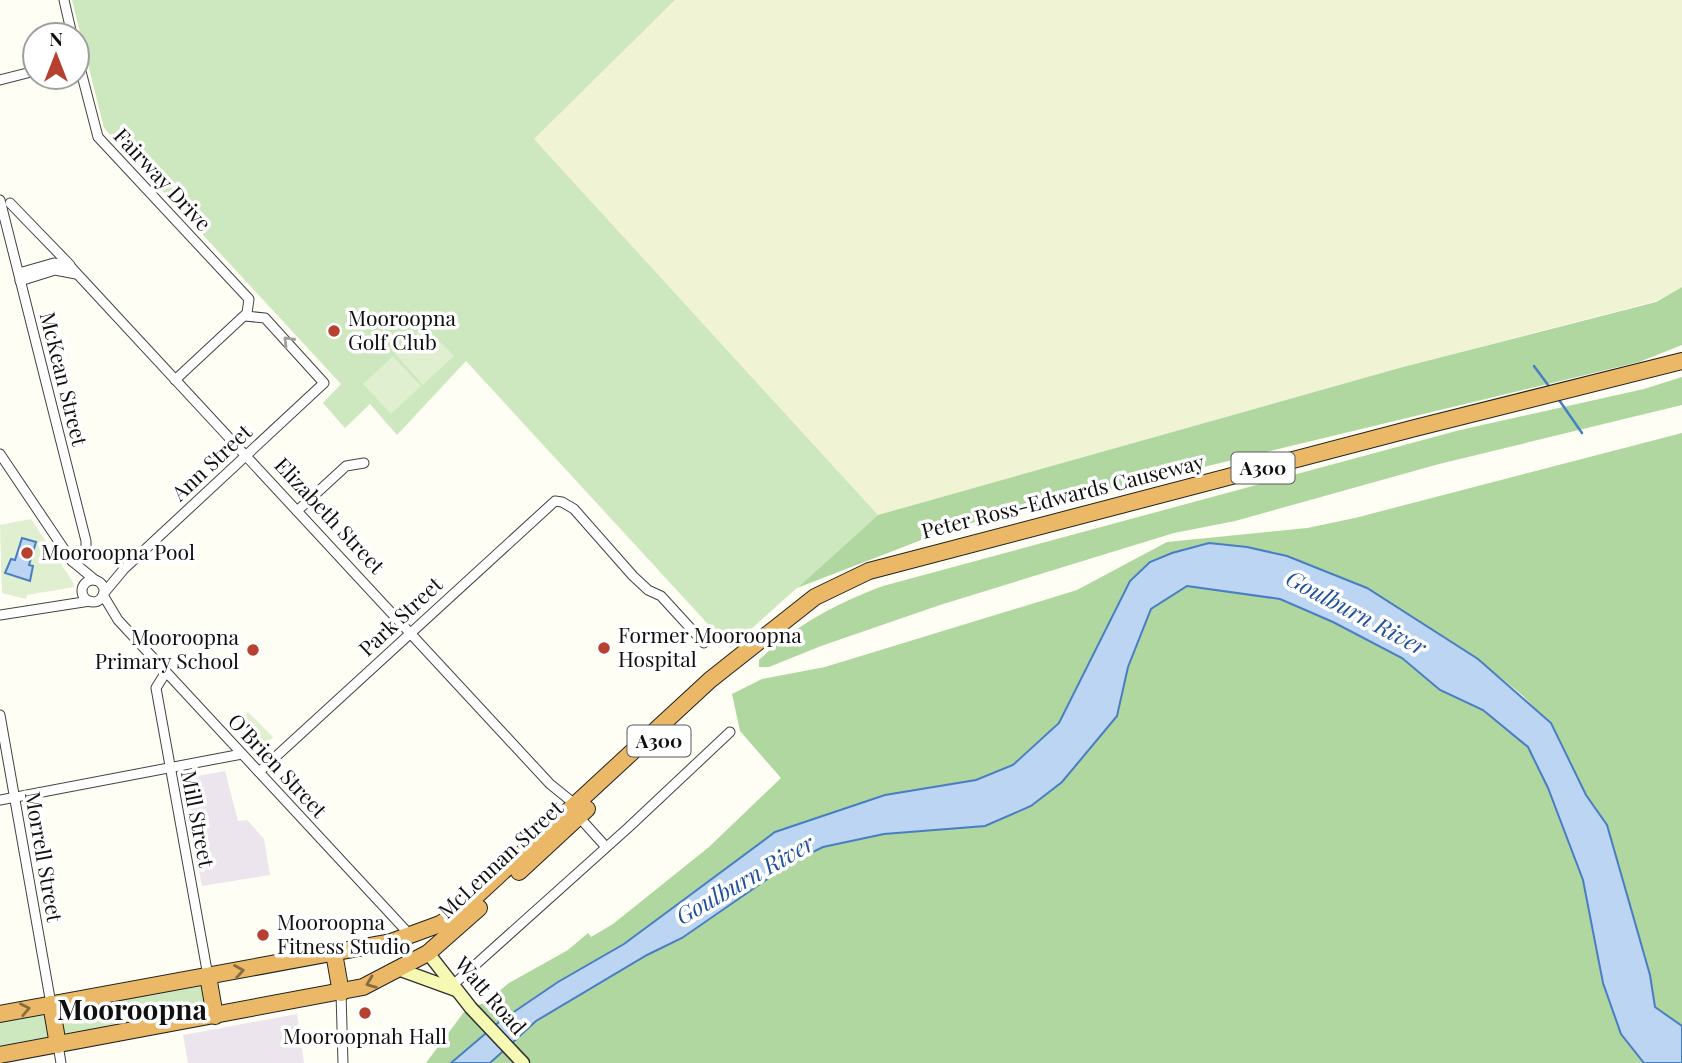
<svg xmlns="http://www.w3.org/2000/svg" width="1682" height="1063" font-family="'Playfair Display',serif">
<rect width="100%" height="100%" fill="#fefef4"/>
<g fill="#ede5ed">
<polygon points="225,771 238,821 247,820 264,839 270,875 202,886 182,779"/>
<polygon points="297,1014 304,1063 188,1063 183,1035"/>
</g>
<polygon fill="#f1f3d5" points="675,0 1682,0 1682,287 1656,301 1403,367 878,515 534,139"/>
<g fill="#cde7bf">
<polygon points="72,0 675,0 534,139 878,515 730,648 466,361 397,435 370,404 345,428 323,403 341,384 104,128"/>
<polygon points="203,983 207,1010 60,1038 57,1010"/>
<polygon points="48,1010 52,1041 0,1050 0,1019"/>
</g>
<g fill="#afd79f">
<polygon points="1682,287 1682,345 1639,362 955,527 797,588 878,515 1403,367 1656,302"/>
<path d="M 1682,377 L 1682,405 L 1439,464 L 1235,521 L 1174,533 L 940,605 L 821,646 L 769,667 L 759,667 L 759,660 C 796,625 835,604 883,586 L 1460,430 L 1644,389 Z"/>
<polygon points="1682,433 1682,1026 1655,1007 1650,975 1607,825 1586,795 1550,723 1522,695 1478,659 1367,588 1172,553 1150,562 1130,581 1059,723 1013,765 976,780 885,795 775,832 624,944 558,982 451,1063 426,1063 464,1012 487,1001 509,983 568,950 588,933 591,937 613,924 709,847 781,778 740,731 732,694 762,679 825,667 1077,590 1167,542 1307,528 1355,518"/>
<polygon points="1187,586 1280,599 1333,622 1402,658 1440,690 1483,710 1528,747 1548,788 1583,880 1603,983 1644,1063 490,1063 536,1021 647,955 682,938 792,862 823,847 884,834 985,826 1117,717 1128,667 1151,609"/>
</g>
<g fill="#dfefd0">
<polygon points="425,326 454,356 423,385 395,354"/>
<polygon points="393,356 421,386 391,414 363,384"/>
<polygon points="31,519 73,582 74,587 27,595 26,599 2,593 0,525"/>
<polygon points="248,712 273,737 262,749 237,723"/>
</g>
<g fill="#bcd5f2" stroke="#487ec4" stroke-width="2">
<polygon points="22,538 36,542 29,565 33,566 30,581 5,573 11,559 15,560"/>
<polygon points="1209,543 1247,547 1287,556 1367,588 1478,659 1551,723 1586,795 1607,825 1650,975 1655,1007 1682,1026 1682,1063 1644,1063 1621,1034 1603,983 1583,880 1548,788 1528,747 1483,710 1440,690 1402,658 1333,622 1280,599 1187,586 1151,609 1128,667 1117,716 1062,782 1031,806 985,826 884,834 823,847 792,862 682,938 647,955 536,1021 490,1063 451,1063 499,1022 558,982 624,944 775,832 885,795 976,780 1013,765 1059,723 1130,581 1150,562 1172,553"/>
</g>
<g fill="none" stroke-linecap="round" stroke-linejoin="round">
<g stroke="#487ec4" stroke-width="2.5">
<polyline points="1534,366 1551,389"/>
<polyline points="1557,397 1582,433"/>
</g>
<defs>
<g id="street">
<polyline points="64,0 72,35"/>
<polyline points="77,56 98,137 249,299 247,313 175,380"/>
<polyline points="0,80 35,71"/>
<polyline points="0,200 86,541 86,550 72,561"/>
<polyline points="10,203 70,265"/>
<polyline points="19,273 54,263 69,265 550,784 571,801 577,801"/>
<polyline points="20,281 55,270 76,274"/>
<polyline points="0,454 72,561 95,580"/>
<polyline points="297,511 346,466 364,463"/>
<circle cx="93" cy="591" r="11"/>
<polyline points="104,593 124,569 324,383 265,318 245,316"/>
<polyline points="103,595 118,620 411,936"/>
<polyline points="0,615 90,601"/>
<polyline points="166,672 156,688 208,976"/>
<polyline points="0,715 51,1004"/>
<polyline points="259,772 555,501 562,502 574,509 633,576 648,590 661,596 704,643"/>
<polyline points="0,800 242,754"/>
<polyline points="579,817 606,847"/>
<polyline points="454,984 629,827 730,732"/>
<polyline points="341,993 343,1063"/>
<polyline points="58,1045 61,1063"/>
</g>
<g id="secondary">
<polyline points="428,953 471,1008 523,1063"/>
<polyline points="401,970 456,990"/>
</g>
<g id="highway">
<polyline points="519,872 587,809"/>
<polyline points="334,953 341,993"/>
<polyline points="208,976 215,1016"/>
<polyline points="51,1004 58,1045"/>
<polyline points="0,1014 391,942 440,924 459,912 710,680 815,597 869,571 1415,428 1682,361"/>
<polyline points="0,1055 363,987 428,953 479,908"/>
</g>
</defs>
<use href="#street" stroke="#434343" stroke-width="11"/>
<use href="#secondary" stroke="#323232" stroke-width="15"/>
<use href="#highway" stroke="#212121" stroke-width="18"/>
<use href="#street" stroke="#fff" stroke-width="9"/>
<use href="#secondary" stroke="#f5f9b4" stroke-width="12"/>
<use href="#highway" stroke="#eab866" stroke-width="16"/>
</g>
<defs><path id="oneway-chevron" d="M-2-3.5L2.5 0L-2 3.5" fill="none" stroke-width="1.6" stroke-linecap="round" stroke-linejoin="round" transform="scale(1.75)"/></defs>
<use stroke="#9f9f9f" href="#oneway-chevron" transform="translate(288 341) rotate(-134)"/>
<g stroke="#886c3f">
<use href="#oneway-chevron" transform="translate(239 971) rotate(-10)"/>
<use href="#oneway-chevron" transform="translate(371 983) rotate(159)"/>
<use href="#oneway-chevron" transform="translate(25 1009) rotate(-11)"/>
</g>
<g fill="#b74131" stroke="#fff" stroke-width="2.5">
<circle cx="334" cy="331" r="7"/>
<circle cx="27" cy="553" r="7"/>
<circle cx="604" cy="648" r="7"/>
<circle cx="253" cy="650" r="7"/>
<circle cx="263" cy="935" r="7"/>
<circle cx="365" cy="1013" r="7"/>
</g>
<g text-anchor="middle" stroke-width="7" stroke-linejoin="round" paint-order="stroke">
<g fill="#fff" stroke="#585858" stroke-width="2">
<rect x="1231.5" y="452.5" width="63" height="31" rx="5"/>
<rect x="627.5" y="725.5" width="63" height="31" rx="5"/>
</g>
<g font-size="19" font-weight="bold" fill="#101010">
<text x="1263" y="475">A300</text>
<text x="659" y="748">A300</text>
</g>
<g font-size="21" fill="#101010" stroke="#fff">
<text transform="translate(162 180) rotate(47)" y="7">Fairway Drive</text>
<text transform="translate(63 379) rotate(76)" y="7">McKean Street</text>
<text transform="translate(212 463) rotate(-43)" y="7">Ann Street</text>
<text transform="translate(1063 497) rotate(-14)" y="7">Peter Ross-Edwards Causeway</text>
<text transform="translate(329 516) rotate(47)" y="7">Elizabeth Street</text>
<text transform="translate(401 617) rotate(-43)" y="7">Park Street</text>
<text transform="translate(277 766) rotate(47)" y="7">O'Brien Street</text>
<text transform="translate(197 819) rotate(79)" y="7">Mill Street</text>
<text transform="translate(43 857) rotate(80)" y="7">Morrell Street</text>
<text transform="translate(501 860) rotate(-43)" y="7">McLennan Street</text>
<text transform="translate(490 996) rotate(49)" y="7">Watt Road</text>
</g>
<g font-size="21" fill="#101010" stroke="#fff" text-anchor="start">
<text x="348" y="326">Mooroopna<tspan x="348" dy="24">Golf Club</tspan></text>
<text x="41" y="560">Mooroopna Pool</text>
<text x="618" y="643">Former Mooroopna<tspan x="618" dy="24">Hospital</tspan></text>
<text x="239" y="645" text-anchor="end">Mooroopna<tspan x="239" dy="24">Primary School</tspan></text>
<text x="277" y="930">Mooroopna<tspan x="277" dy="24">Fitness Studio</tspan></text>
<text x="365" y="1044" text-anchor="middle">Mooroopnah Hall</text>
</g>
<g font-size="23" font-style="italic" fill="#21519a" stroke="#fff">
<text transform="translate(1356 613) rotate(28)" y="8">Goulburn River</text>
<text transform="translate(745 880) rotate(-30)" y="8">Goulburn River</text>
</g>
<g font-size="28" font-weight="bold" fill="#101010" stroke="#fff">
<text x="132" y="1020">Mooroopna</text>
</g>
</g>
<g transform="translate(56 56)"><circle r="33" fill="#ffffff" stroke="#9f9f9f" stroke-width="2"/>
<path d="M0-5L12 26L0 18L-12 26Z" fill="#b74131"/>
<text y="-10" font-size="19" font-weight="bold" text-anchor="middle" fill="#101010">N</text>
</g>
</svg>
